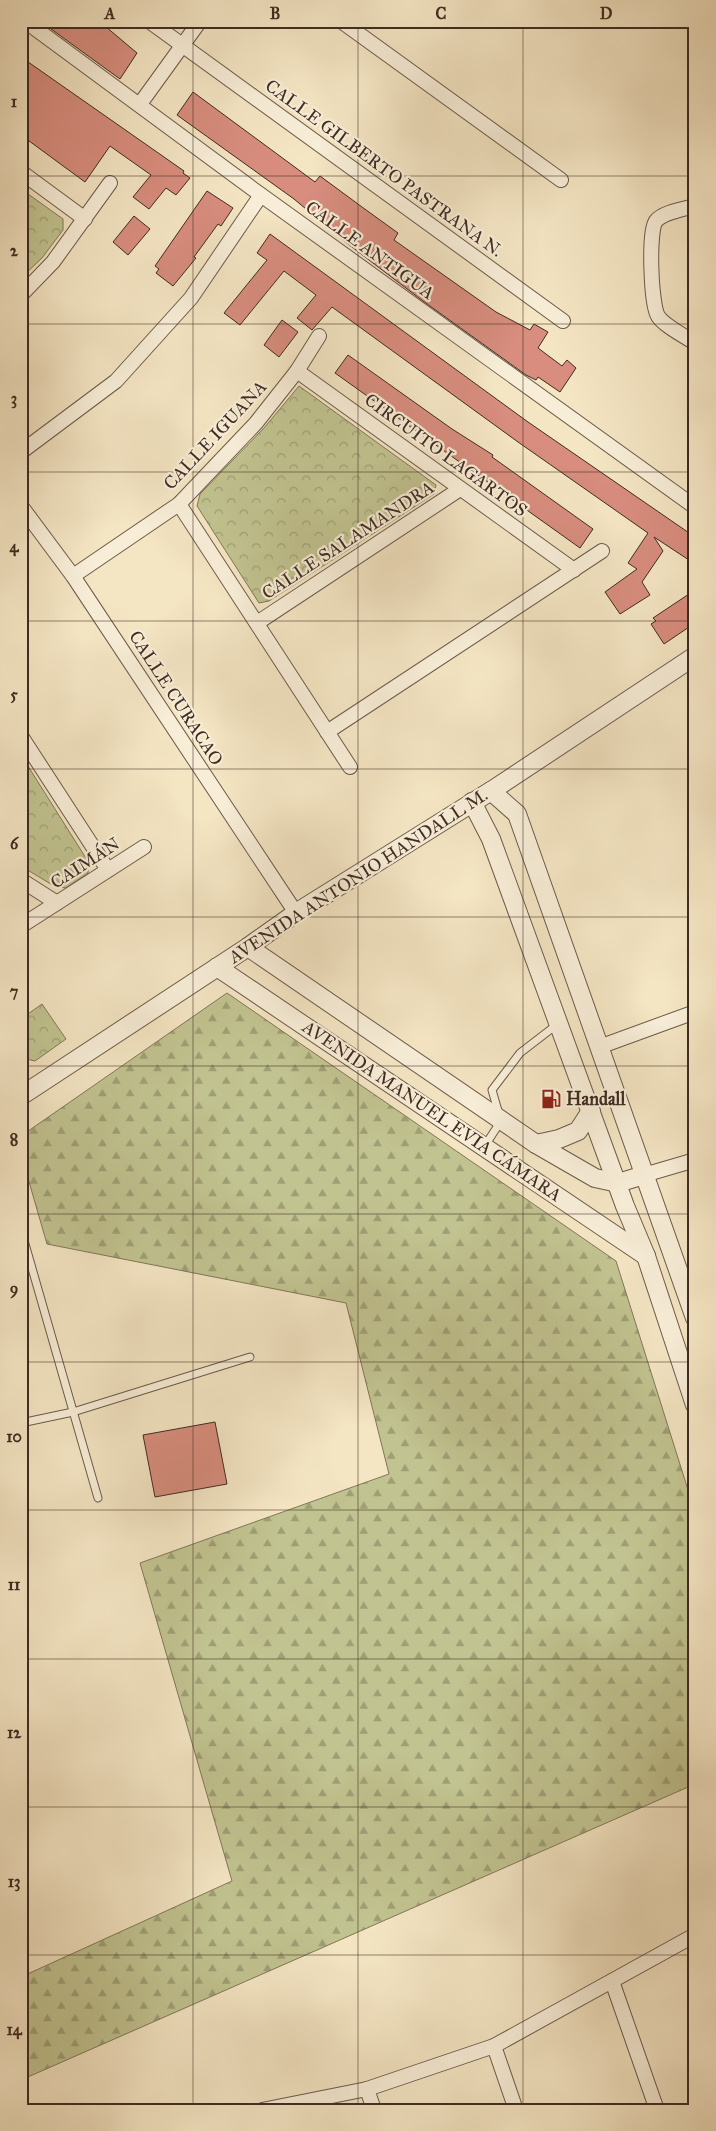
<svg xmlns="http://www.w3.org/2000/svg" width="716" height="2131" font-family="'IM FELL Great Primer',serif">
<defs>
<pattern id="forest-firs" width="22" height="20" patternUnits="userSpaceOnUse" patternTransform="scale(1.25)"><rect width="22" height="20" fill="#c1c390"/><path d="M5 1l3.5 6h-7zM16 11l3.5 6h-7z" fill="#9e9f75"/></pattern>
<pattern id="park-crowns" width="20" height="18" patternUnits="userSpaceOnUse" patternTransform="scale(1.25)"><rect width="20" height="18" fill="#c1c390"/><path d="M2 6a3 3 0 1 1 6 0M12 15a3 3 0 1 1 6 0" fill="none" stroke="#9e9f75"/></pattern>
</defs>
<rect width="100%" height="100%" fill="#f4e5c3"/>
<filter id="stains"><feTurbulence type="fractalNoise" baseFrequency=".004" numOctaves="4"/><feColorMatrix values="0 0 0 0 .2 0 0 0 0 .09 0 0 0 0 .02 0 0 0 .5 -.17"/></filter>
<radialGradient id="worn" r=".72"><stop offset=".6" stop-color="#630" stop-opacity="0"/><stop offset="1" stop-color="#630" stop-opacity=".3"/></radialGradient>
<polygon fill="url(#forest-firs)" stroke="#807759" points="227,993 616,1261 695,1512 695,1784 21,2080 21,1977 232,1881 140,1563 389,1474 346,1303 47,1244 21,1154 21,1136"/>
<g fill="url(#park-crowns)" stroke="#807759">
<polygon points="21,189 63,219 63,230 42,258 21,278"/>
<polygon points="299,386 436,485 434,494 269,601 259,603 197,506 200,494 264,428"/>
<polygon points="21,755 89,863 88,873 66,888 54,886 21,866"/>
<polygon points="42,1004 66,1039 35,1061 22,1058 21,1019"/>
</g>
<g fill="#d88d7e" stroke="#3f2b22">
<polygon points="40,21 99,21 137,53 120,79"/>
<polygon points="21,57 184,171 183,173 190,178 176,195 166,188 149,209 133,197 151,175 110,146 85,182 21,135"/>
<polygon points="193,92 315,182 320,176 362,207 398,233 394,240 496,312 530,330 534,324 548,332 538,348 562,366 567,360 576,368 560,392 538,377 536,380 526,375 423,301 348,244 294,199 177,115"/>
<polygon points="207,191 233,208 221,226 218,224 194,257 196,258 173,286 156,273 159,269 155,266"/>
<polygon points="134,216 150,229 128,255 113,242"/>
<polygon points="270,234 528,422 695,537 695,564 654,537 663,551 642,582 650,595 620,614 605,592 637,569 628,563 648,533 518,442 332,307 312,330 297,318 316,295 284,271 240,325 224,313 267,260 257,253"/>
<polygon points="282,320 298,332 279,357 264,345"/>
<polygon points="348,355 452,429 493,455 492,457 593,529 580,548 335,373"/>
<polygon points="695,590 695,623 664,644 651,624 656,621 653,618"/>
<polygon points="215,1422 227,1484 155,1497 143,1435"/>
</g>
<g fill="none" stroke-linecap="round" stroke-linejoin="round">
<defs>
<g id="service">
<polyline points="484,1147 501,1121 492,1090 520,1053 559,1023"/>
<polyline points="21,1230 98,1498"/>
<polyline points="21,1423 73,1412 250,1357"/>
</g>
<g id="minor">
<polyline points="25,21 261,195 695,507"/>
<polyline points="149,21 563,321"/>
<polyline points="341,21 561,180"/>
<polyline points="140,104 200,21"/>
<polyline points="21,172 85,219"/>
<path d="M 695,206 C 684,209 663,212 656,221 C 648,231 651,305 658,316 C 663,325 686,337 695,343"/>
<polyline points="21,295 53,262 110,183"/>
<polyline points="297,371 574,570"/>
<polyline points="21,452 116,381 191,298 261,195"/>
<polyline points="179,504 350,767"/>
<polyline points="21,506 73,576 296,913"/>
<polyline points="73,576 179,504 256,423 297,371 319,336"/>
<polyline points="257,623 460,489"/>
<polyline points="327,732 602,551"/>
<polyline points="21,736 108,870"/>
<polyline points="21,880 57,903"/>
<polyline points="21,926 144,847"/>
<polyline points="599,1047 695,1012"/>
<polyline points="644,1175 695,1160"/>
<polyline points="612,1981 657,2110"/>
<polyline points="494,2046 516,2110"/>
<polyline points="367,2089 374,2110"/>
<polyline points="262,2110 367,2089 494,2046 695,1935"/>
</g>
<g id="tertiary">
<polyline points="491,791 517,814 695,1318"/>
<polyline points="472,802 491,839 625,1206 646,1256 695,1405"/>
<polyline points="248,947 536,1144 595,1178 618,1183 644,1175"/>
<polyline points="217,967 646,1256"/>
<polyline points="21,1096 248,947 296,913 491,791 695,656"/>
<polyline points="536,1144 559,1139 578,1131 591,1111"/>
</g>
</defs>
<use href="#service" stroke="#6c5a4a" stroke-width="9"/>
<use href="#minor" stroke="#6c5a4a" stroke-width="16"/>
<use href="#tertiary" stroke="#6c5a4a" stroke-width="20"/>
<use href="#service" stroke="#f8eed8" stroke-width="7"/>
<use href="#minor" stroke="#f8eed8" stroke-width="14"/>
<use href="#tertiary" stroke="#f8eed8" stroke-width="18"/>
</g>
<path fill="none" stroke="#3f2b22" stroke-width="1" stroke-opacity="0.55" d="M 193,21 L 193,2110M 358,21 L 358,2110M 523,21 L 523,2110M 21,176 L 695,176M 21,324 L 695,324M 21,472 L 695,472M 21,621 L 695,621M 21,769 L 695,769M 21,917 L 695,917M 21,1066 L 695,1066M 21,1214 L 695,1214M 21,1362 L 695,1362M 21,1510 L 695,1510M 21,1659 L 695,1659M 21,1807 L 695,1807M 21,1955 L 695,1955"/>
<defs>
<symbol id="fuel-bare" viewBox="-9 -9 18 18"><path d="M-5.5-6h7V0h2V4h1.3V-2.5L3-4.5l.8-.8L6-3V5H2.5V1h-1V6h-7ZM-4.2-4.7v3.2H.2V-4.7Z" fill="#8f2418" stroke="#f8eed8" stroke-width="2.5" paint-order="stroke"/></symbol>
</defs>
<g fill-rule="evenodd">
<use href="#fuel-bare" x="537" y="1085" width="28" height="28"/>
</g>
<g text-anchor="middle" stroke-width="4.5" stroke-linejoin="round" paint-order="stroke">
<g font-size="18" fill="#3f2b22" stroke="#f8eed8">
<text transform="translate(384 168) rotate(36)" y="6">CALLE GILBERTO PASTRANA N.</text>
<text transform="translate(370 250) rotate(36)" y="6">CALLE ANTIGUA</text>
<text transform="translate(215 435) rotate(-47)" y="6">CALLE IGUANA</text>
<text transform="translate(446 455) rotate(36)" y="6">CIRCUITO LAGARTOS</text>
<text transform="translate(348 540) rotate(-33)" y="6">CALLE SALAMANDRA</text>
<text transform="translate(176 698) rotate(57)" y="6">CALLE CURACAO</text>
<text transform="translate(85 863) rotate(-33)" y="6">CAIMÁN</text>
<text transform="translate(358 876) rotate(-33)" y="6">AVENIDA ANTONIO HANDALL M.</text>
<text transform="translate(432 1111) rotate(34)" y="6">AVENIDA MANUEL EVIA CÁMARA</text>
</g>
<g font-size="18" font-weight="bold" fill="#3f2b22" stroke="#f8eed8" text-anchor="start">
<text x="566" y="1105">Handall</text>
</g>
</g>
<rect width="716" height="2131" fill="none" stroke="#f4e5c3" stroke-width="55"/>
<rect x="28" y="28" width="660" height="2076" fill="none" stroke="#3f2b22" stroke-width="2"/>
<g font-size="16" text-anchor="middle" font-weight="bold" fill="#3f2b22">
<text x="110" y="19">A</text>
<text x="275" y="19">B</text>
<text x="441" y="19">C</text>
<text x="606" y="19">D</text>
<text x="14" y="107">1</text>
<text x="14" y="256">2</text>
<text x="14" y="404">3</text>
<text x="14" y="552">4</text>
<text x="14" y="700">5</text>
<text x="14" y="849">6</text>
<text x="14" y="997">7</text>
<text x="14" y="1145">8</text>
<text x="14" y="1294">9</text>
<text x="14" y="1442">10</text>
<text x="14" y="1590">11</text>
<text x="14" y="1738">12</text>
<text x="14" y="1887">13</text>
<text x="14" y="2035">14</text>
</g>
<rect width="100%" height="100%" filter="url(#stains)"/>
<rect width="100%" height="100%" fill="url(#worn)"/>
</svg>
